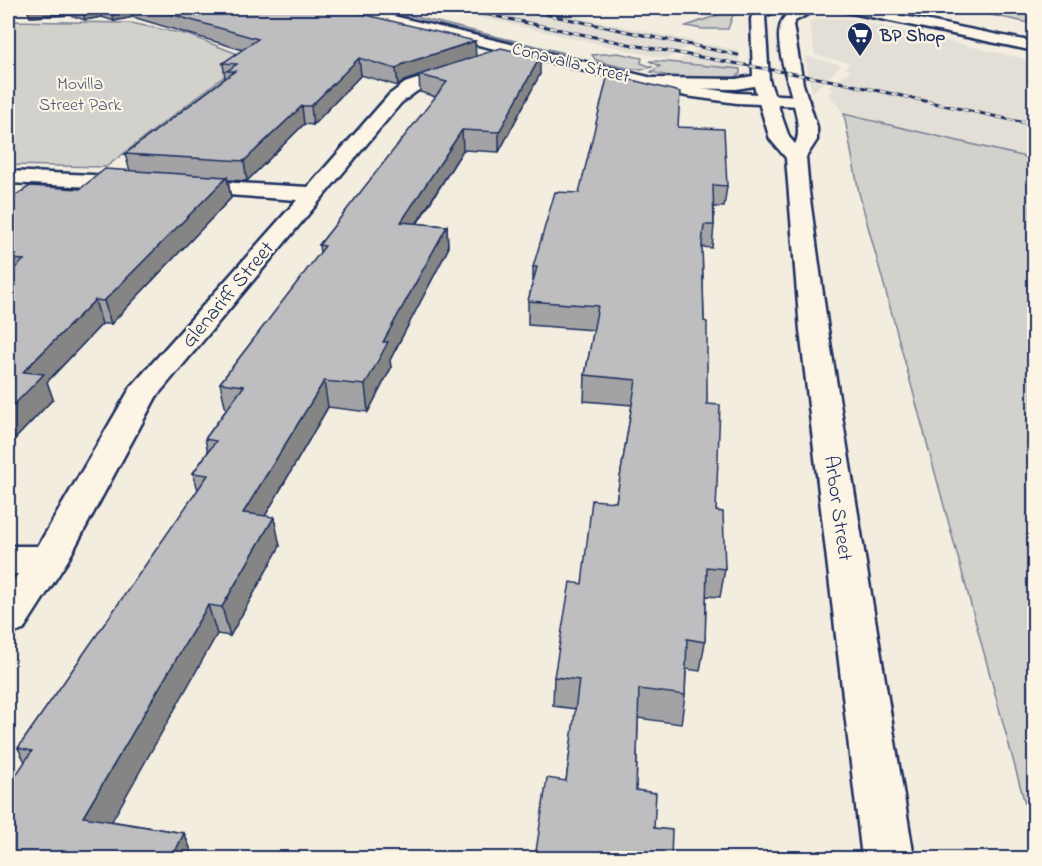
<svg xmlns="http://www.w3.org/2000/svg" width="1042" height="866" font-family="'Indie Flower',sans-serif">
<rect width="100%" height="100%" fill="#f3ede0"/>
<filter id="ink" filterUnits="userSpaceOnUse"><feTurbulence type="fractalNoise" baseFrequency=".0167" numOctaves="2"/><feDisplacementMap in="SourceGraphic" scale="12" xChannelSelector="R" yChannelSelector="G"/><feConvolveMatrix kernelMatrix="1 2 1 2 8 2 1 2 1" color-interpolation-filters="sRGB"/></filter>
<g filter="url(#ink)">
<g fill="#e3dfd6">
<polygon points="437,8 535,8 697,42 667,59"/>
<polygon points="847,18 1034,61 1034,159 844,113 828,94 832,90 828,87 851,70 845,68 850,63 815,55 809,22 817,19"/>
<polygon points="707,44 738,50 740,69 678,61"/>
<polygon points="805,56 841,65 812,93 808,73"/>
</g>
<g fill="#d3d1cc" stroke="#778095" stroke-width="1.5">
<polygon points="362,8 379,8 569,54"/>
<polygon points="724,8 733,8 734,12 728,29 703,29 686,26 718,15 710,13"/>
<polygon points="958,8 1034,8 1034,24"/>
<polygon points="8,21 131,23 189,35 248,58 106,167 8,165"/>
<path d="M 618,53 L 642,58 L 641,63 L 652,67 C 637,73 611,65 596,60 L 592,55 Z"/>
<path d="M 657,61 L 740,69 L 740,73 C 729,90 669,76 651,72 L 660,66 L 649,61 Z"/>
<polygon points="844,114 1034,159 1034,837 859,193"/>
</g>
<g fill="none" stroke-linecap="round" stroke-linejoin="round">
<defs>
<g id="minor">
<polygon points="338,8 360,8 686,86 737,93 800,96 809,101 800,106 737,103 686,96 521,55 417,91 401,103 156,397 68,560 23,630 8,635 8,588 18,574 8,574 8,546 38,546 131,387 297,200 186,192 178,191 175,186 178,181 186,180 308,187 389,95 405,83 503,51 340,11"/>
<polygon points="8,171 135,177 143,178 146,183 143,188 135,189 8,183"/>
</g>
<path id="tertiary" d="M 766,8 L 785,8 L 765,16 L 769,80 L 789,137 L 795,144 C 814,112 734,0 819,8 L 795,21 L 793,25 L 803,84 L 817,127 L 817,140 L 806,157 L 809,192 L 828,330 L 914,858 L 862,858 L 800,330 L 786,158 L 770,139 L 754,86 L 736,89 L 654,88 L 646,83 L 654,78 L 736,79 L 753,76 L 751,19 L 754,11 Z"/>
<g id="primary">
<polygon points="753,8 766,8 764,17 754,17"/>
<polygon points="840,8 864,8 1034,42 1034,51 847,12"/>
</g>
</defs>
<use href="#minor" stroke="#1b2f5e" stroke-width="5"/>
<use href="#tertiary" stroke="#1b2f5e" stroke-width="5"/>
<use href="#primary" stroke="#1b2f5e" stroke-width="5"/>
<use href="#minor" fill="#fcf5e5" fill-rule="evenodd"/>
<use href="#tertiary" fill="#fcf5e5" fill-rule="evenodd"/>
<use href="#primary" fill="#fcf5e5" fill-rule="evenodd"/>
<defs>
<g id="rail">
<polyline points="456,8 633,45 834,81 1034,125"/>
<polyline points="516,8 738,55"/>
</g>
</defs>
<use href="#rail" stroke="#1b2f5e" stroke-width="3"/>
<use href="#rail" stroke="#fcf5e5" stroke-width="2" stroke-dasharray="6" stroke-linecap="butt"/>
</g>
<g fill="#a3a3a5" stroke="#1b2f5e" stroke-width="1.5">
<polygon points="8,8 337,8 476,56 540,74 499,152 463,150 417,224 447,226 448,249 390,360 391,368 368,412 328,407 265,516 280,546 230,636 217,634 111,821 184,833 194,858 8,858 25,762 18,748 198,490 193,473 208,452 205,439 226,410 220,383 320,253 319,245 436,97 420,92 419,76 404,81 398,86 361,75 313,125 304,124 247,181 228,180 231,198 111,324 102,324 47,382 53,399 11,443 8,443 8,200 80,189 130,171 125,154 225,78 223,63 243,50 133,17 114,21 102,17 85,20 70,15 30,17 27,8 8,12"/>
<polygon points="678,127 727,186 724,207 714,207 714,225 712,248 702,247 704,321 707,404 716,511 725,569 720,597 706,596 705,642 700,671 686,669 685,695 681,724 638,718 636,790 654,828 671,858 566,781 576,709 553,706 554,677 582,584 616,502 632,405 584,401 585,375 594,330 528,325 528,301 533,282 533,267 579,193"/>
</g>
<g fill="#858586" stroke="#1b2f5e" stroke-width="1.5">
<polygon points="8,8 68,8 70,15 30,17 27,8 8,12"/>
<polygon points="82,8 100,8 102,17 85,20"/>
<polygon points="111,8 131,8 133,17 114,21"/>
<polygon points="185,8 234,8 192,17"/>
<polygon points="475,41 476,58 419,75 419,76 404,81 398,86 396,69 403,64"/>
<polygon points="540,57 540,74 499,152 499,132"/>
<polygon points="359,58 361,75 313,125 311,106"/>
<polygon points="302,106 304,124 247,181 244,161"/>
<polygon points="462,130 463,150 403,245 401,222"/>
<polygon points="227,177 231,198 111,324 104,301"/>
<polygon points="447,226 448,249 390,360 391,368 368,412 365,385 383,342"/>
<polygon points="95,300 102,324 47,382 53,399 11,443 8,434 8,411 23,372"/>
<polygon points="324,381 328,407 250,542 243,513"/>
<polygon points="274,517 280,546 230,636 222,607"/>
<polygon points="208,605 217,634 98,846 83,817"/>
<polygon points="184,833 194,858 172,858"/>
</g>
<g fill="#bebec0" stroke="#1b2f5e" stroke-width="1.5">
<polygon points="149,8 185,8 195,13 221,8 337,8 475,41 403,64 396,69 359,58 311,106 302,106 244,161 125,154 235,71 227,71 237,64 223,63 258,39"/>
<polygon points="501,48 540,57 499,132 462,130 401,222 447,226 383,342 388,342 365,385 324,381 243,513 274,517 222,607 208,605 83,817 184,833 172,858 8,858 8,787 32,751 18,748 208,475 193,473 216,441 205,439 244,386 220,383 325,246 319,245 447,82 419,75"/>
<polygon points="608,74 680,92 678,127 724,129 727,186 713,185 714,225 704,225 702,245 704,321 707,322 707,404 720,405 716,511 723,512 725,569 707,567 705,642 687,639 685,695 639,689 636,790 656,793 654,828 672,830 671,858 535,858 547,778 566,781 579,680 554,677 570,582 582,584 592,500 616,502 636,380 585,375 598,306 528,301 537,267 533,267 555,192 579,193"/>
<polygon points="105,169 227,177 104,301 95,300 23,372 44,374 8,411 8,274 24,260 8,259 8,200 30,186 80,189"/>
</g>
</g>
<defs>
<symbol id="supermarket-pin" viewBox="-11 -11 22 30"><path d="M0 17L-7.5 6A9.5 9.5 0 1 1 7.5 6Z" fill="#1b2f5e" stroke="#fcf5e5"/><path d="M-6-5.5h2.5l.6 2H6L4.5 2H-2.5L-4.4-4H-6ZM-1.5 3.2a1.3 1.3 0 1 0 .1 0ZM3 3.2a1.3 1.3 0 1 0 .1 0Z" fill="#fff"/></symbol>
</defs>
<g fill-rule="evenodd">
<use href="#supermarket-pin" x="845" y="20" width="30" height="40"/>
</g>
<g text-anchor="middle" stroke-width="4.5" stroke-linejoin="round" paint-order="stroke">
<g font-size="18" font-weight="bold" fill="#1b2f5e" stroke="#fcf5e5" text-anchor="start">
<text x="880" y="41">BP Shop</text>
</g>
<g font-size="18" fill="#1b2f5e" stroke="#fcf5e5">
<text transform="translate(571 62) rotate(14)" y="6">Conavalla Street</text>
</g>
<g font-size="18" fill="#49587a" stroke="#fcf5e5">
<text x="80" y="89">Movilla<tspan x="80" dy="21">Street Park</tspan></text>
</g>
<g font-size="21" fill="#1b2f5e" stroke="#fcf5e5">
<text transform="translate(227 294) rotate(-50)" y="7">Glenariff Street</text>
<text transform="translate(839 508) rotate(82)" y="7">Arbor Street</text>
</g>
</g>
<rect width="1042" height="866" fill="none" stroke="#fcf5e5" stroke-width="30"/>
<rect x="15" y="15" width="1012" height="836" fill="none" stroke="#1b2f5e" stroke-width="2" filter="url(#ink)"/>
</svg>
